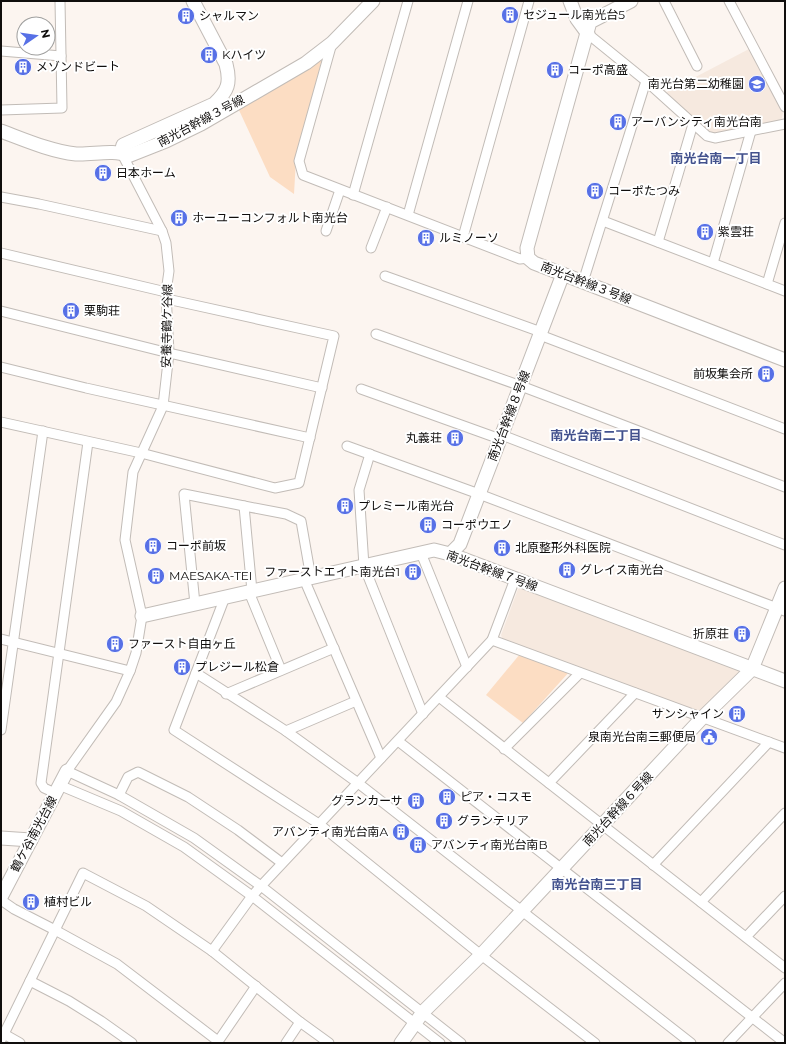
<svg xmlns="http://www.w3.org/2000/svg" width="786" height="1044" font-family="Montserrat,'Noto Sans JP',sans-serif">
<rect width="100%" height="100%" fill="#fcf5f0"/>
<g fill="#f6e9df">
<polygon points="749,49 783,113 781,122 716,134 706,130 665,93"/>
<polygon points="522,587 738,668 739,672 702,712 698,713 503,640 501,635 518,589"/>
</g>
<g fill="#fcddc3">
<polygon points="322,59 296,159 294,194 270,177 238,108"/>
<polygon points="520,654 570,671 523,723 486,695"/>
</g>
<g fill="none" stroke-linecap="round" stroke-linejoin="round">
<defs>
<g id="street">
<polyline points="664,1 697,66"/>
<polyline points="729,1 785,107"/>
<polyline points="588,34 646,81 707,136 715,138 785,124"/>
<polyline points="332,43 299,161 303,175 520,259 528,258"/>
<polyline points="1,51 61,56"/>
<polyline points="1,110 62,108 60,1"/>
<polyline points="121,152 162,231 166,243 169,271 166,292 169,353 163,406 133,472 125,540 142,616 136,653 130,671 116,702 67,771 119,795 194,838 261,886 461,1043"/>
<polyline points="353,195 408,1"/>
<polyline points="1,197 39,204 162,231"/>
<polyline points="408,215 468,1"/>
<polyline points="603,221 785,291"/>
<polyline points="326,231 340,190"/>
<polyline points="463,237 529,1"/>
<polyline points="658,242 693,124"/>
<polyline points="371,248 387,207"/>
<polyline points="1,253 166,292"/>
<polyline points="713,263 751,131"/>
<polyline points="385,276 541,332"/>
<polyline points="583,282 646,81"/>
<polyline points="767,284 785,223"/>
<polyline points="1,311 169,353 322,388"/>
<polyline points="376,334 521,386 785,487"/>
<polyline points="540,335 785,429"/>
<polyline points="1,367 86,388 310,438"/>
<polyline points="361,389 500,439"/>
<polyline points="1,422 141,453 275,488 299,483 334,336 167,299"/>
<polyline points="502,435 785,545"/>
<polyline points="347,446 479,494 785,611"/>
<polyline points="370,454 359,490 364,566 423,714"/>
<polyline points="244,506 252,591"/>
<polyline points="421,553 467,667"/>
<polyline points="304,579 381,758"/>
<polyline points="249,592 281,670"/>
<polyline points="225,597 174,730 319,824 481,955 595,1043"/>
<polyline points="195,604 184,494 244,506 286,514 301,521 311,578"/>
<polyline points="1,639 130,671"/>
<polyline points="492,640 785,748"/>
<polyline points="196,673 286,731 358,783 691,1043"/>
<polyline points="226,694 334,648"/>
<polyline points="439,697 785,968"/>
<polyline points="1,730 43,431"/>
<polyline points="286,731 356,701"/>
<polyline points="398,741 785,1043"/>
<polyline points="504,749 580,673"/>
<polyline points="549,783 635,693"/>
<polyline points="59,785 121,811 184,847 252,896 440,1043"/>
<polyline points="55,793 44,788 41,783 88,442"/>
<polyline points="119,795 128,777 138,772 188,797 238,830 282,863"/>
<polyline points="653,865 769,742"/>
<polyline points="1,900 14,909 55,930 117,964 218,1041"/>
<polyline points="701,902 785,813"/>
<polyline points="746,937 785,896"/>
<polyline points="212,951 252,896 261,886 492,640 515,579"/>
<polyline points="30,981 69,1001 101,1021 132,1043"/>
<polyline points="4,1034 20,1043"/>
<polyline points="1,1040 83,873 146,906 212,951 300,1022 329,1043"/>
<polyline points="217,1043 256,986"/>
<polyline points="286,1043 300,1022"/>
<polyline points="728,1043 785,983"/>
</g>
<g id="secondary">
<polyline points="570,1 577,19 588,34"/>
<polyline points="631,1 590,22 527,248 528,258 534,263 785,360"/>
<path d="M 1,131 C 25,140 50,151 76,154 C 93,155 114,149 128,156 L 166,141 L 201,124 L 306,63 L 332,43 L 373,1"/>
<path d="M 121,152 L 123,145 L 214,104 C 228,91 231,83 226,64 L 193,1"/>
<polyline points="450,554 460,544 563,274"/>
<polyline points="142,616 434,550 450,554 785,681"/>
<polyline points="1,838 31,840"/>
<polyline points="1,897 67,771"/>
<polyline points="401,1043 423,1012 481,955 702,718 752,669 785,588"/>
</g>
</defs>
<use href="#street" stroke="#c2bcb7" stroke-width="11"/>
<use href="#secondary" stroke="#c2bcb7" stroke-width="15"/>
<use href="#street" stroke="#fff" stroke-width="9"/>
<use href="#secondary" stroke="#fff" stroke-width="13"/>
</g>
<defs>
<symbol id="building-disc" viewBox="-11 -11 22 22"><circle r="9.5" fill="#5770e6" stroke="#fff"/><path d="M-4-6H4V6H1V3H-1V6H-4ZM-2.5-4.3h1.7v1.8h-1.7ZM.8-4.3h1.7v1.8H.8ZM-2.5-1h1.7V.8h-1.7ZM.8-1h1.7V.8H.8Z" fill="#fff"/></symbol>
<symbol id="school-disc" viewBox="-11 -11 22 22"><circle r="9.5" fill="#5770e6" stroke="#fff"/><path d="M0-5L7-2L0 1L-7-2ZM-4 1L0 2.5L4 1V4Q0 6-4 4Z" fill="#fff"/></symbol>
<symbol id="civic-disc" viewBox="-11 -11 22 22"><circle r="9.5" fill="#5770e6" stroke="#fff"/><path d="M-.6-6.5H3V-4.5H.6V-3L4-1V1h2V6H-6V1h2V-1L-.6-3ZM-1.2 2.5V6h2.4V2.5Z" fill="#fff"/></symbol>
</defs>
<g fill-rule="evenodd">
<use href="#building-disc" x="500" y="5" width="20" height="20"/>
<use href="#building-disc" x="176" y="6" width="20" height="20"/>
<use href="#building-disc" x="199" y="45" width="20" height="20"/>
<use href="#building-disc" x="13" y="57" width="20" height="20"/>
<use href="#building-disc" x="545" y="60" width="20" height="20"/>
<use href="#school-disc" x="747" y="74" width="20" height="20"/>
<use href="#building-disc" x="608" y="112" width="20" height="20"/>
<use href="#building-disc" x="93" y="163" width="20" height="20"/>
<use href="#building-disc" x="585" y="181" width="20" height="20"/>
<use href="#building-disc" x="169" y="208" width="20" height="20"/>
<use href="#building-disc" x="695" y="222" width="20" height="20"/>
<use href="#building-disc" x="416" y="228" width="20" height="20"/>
<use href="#building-disc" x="61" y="301" width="20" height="20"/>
<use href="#building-disc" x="756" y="364" width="20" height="20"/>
<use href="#building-disc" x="445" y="428" width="20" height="20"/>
<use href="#building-disc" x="335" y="496" width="20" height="20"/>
<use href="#building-disc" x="418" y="515" width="20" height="20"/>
<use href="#building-disc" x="143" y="536" width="20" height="20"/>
<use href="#building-disc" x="492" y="538" width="20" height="20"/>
<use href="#building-disc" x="557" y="560" width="20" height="20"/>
<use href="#building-disc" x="403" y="562" width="20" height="20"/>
<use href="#building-disc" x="146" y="566" width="20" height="20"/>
<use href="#building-disc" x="732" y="624" width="20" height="20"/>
<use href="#building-disc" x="105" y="634" width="20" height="20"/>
<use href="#building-disc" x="172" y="657" width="20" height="20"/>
<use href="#building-disc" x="727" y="704" width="20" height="20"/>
<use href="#civic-disc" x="699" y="727" width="20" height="20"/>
<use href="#building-disc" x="437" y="787" width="20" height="20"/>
<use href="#building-disc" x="406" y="791" width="20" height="20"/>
<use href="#building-disc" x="434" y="811" width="20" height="20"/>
<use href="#building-disc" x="391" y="822" width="20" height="20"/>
<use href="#building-disc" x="408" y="835" width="20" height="20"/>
<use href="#building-disc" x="21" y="892" width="20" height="20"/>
</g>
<g text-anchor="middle" stroke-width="4" stroke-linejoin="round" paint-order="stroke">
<g font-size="12" fill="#100e0d" stroke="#fff" text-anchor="start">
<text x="523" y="19">セジュール南光台5</text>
<text x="199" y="20">シャルマン</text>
<text x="222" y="59">Kハイツ</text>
<text x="36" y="71">メゾンドビート</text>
<text x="568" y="74">コーポ高盛</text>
<text x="744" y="88" text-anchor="end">南光台第二幼稚園</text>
<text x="631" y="126">アーバンシティ南光台南</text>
<text x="116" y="177">日本ホーム</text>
<text x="608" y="195">コーポたつみ</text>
<text x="192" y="222">ホーユーコンフォルト南光台</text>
<text x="718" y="236">紫雲荘</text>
<text x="439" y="242">ルミノーソ</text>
<text x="84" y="315">栗駒荘</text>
<text x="753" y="378" text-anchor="end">前坂集会所</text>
<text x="442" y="442" text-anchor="end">丸義荘</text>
<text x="358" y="510">プレミール南光台</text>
<text x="441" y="529">コーポウエノ</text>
<text x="166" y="550">コーポ前坂</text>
<text x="515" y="552">北原整形外科医院</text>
<text x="580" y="574">グレイス南光台</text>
<text x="400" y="576" text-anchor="end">ファーストエイト南光台1</text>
<text x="169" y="580">MAESAKA-TEI</text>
<text x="729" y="638" text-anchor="end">折原荘</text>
<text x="128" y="648">ファースト自由ヶ丘</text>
<text x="195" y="671">プレジール松倉</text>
<text x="724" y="718" text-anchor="end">サンシャイン</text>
<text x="696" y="741" text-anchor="end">泉南光台南三郵便局</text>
<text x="460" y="801">ピア・コスモ</text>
<text x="403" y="805" text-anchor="end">グランカーサ</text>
<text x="457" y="825">グランテリア</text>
<text x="388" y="836" text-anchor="end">アバンティ南光台南A</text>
<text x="431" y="849">アバンティ南光台南B</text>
<text x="44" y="906">植村ビル</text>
</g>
<g font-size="12" fill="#100e0d" stroke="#fff">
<text transform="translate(201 121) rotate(-28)" y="4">南光台幹線３号線</text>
<text transform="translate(586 283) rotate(21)" y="4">南光台幹線３号線</text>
<text transform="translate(167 326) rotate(-89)" y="4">安養寺鶴ケ谷線</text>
<text transform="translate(509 416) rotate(-69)" y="4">南光台幹線８号線</text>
<text transform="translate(492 571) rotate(20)" y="4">南光台幹線７号線</text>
<text transform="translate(618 809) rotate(-47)" y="4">南光台幹線６号線</text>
<text transform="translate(34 834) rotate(-62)" y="4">鶴ケ谷南光台線</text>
</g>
<g font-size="13" font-weight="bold" fill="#42518d" stroke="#fff">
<text x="716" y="163">南光台南一丁目</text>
<text x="596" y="440">南光台南二丁目</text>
<text x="597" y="889">南光台南三丁目</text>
</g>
</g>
<rect width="786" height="1044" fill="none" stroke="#100e0d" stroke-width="4"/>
<g transform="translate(36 36) rotate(77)"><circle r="19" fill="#ffffff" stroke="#9f9f9e"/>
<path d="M0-3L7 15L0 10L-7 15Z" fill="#5770e6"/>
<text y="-6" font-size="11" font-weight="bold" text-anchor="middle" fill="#100e0d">N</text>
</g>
</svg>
